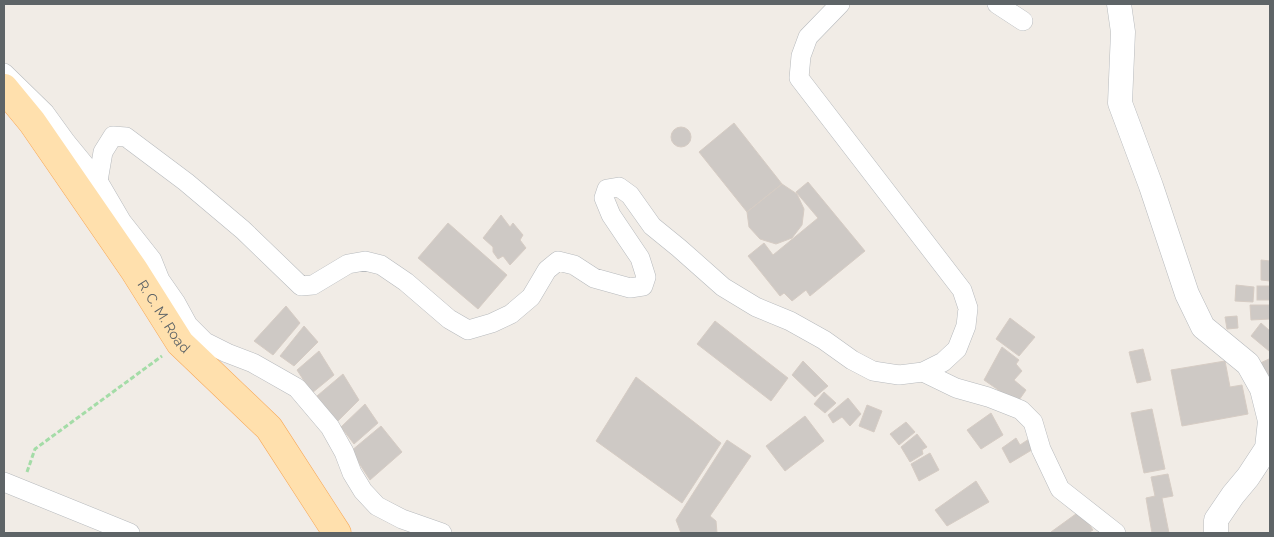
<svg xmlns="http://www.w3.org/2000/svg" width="1274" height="537" font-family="Raleway,sans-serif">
<rect width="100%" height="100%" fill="#f1ece6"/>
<g fill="#cec9c5" stroke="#d6ccc4">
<polygon points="734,123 782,184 747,212 699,152"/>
<circle cx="681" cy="137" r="10"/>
<polygon points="808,182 865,251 810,296 806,290 792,301 784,293 780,296 748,256 764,243 773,255 818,218 796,192"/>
<polygon points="782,184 797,194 804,209 802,225 792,238 776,244 760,239 749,227 747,212"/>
<polygon points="501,215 510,227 513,223 523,235 520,240 526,248 510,265 503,256 498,259 493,252 493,247 483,238"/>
<polygon points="448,223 507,275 478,309 418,258"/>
<polygon points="1261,260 1270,261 1270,281 1261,280"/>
<polygon points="1236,285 1254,287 1253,302 1235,301"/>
<rect x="1257" y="286" width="13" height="14"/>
<polygon points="1250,305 1270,305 1270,319 1251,320"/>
<polygon points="286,306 300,323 273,355 254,341"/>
<polygon points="1237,316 1238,328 1227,329 1225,317"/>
<polygon points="1010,318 1035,337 1019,356 996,339"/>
<polygon points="715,321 788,378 771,401 697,344"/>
<polygon points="1261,323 1270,331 1270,349 1269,351 1251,336"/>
<polygon points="304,326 318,342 294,366 280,356"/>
<polygon points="1002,347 1019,360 1016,364 1022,371 1014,380 1026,390 1017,403 984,380"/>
<polygon points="1143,349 1151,380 1137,383 1129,352"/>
<polygon points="319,351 334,375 312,393 297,370"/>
<polygon points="1269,359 1270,361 1270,381 1256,365"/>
<polygon points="803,361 828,386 815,397 792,375"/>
<polygon points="1225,361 1230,387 1242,385 1248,414 1182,426 1171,370"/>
<polygon points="343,374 359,400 336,423 317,396"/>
<polygon points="636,377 721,443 682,503 596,441"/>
<polygon points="824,392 836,403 825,413 814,404"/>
<polygon points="848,398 861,414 850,426 842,417 833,423 828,415"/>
<polygon points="365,404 378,423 354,444 341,427"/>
<polygon points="867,405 882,411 874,432 859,426"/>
<polygon points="1152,409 1165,469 1144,473 1131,413"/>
<polygon points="991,413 1003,435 981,449 967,430"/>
<polygon points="805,416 824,441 785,471 766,446"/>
<polygon points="906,422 915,432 899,445 890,434"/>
<polygon points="381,426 402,452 370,480 351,451"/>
<polygon points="917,434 927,447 922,450 923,454 910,462 901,447"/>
<polygon points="1016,438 1020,445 1029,439 1035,448 1010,463 1002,448"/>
<polygon points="727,440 751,456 710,516 716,521 717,533 681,533 676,520"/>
<polygon points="930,453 939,470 919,481 911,464"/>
<polygon points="1168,474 1173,496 1162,498 1169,533 1152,533 1146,498 1155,496 1151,477"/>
<polygon points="976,481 989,502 947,526 935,510"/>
<polygon points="1080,511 1093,530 1088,533 1052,533 1051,532"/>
</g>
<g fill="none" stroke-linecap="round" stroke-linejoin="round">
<defs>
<g id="minor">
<polyline points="997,4 1023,21"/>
<polyline points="4,73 45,113 66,142 98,181 122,222 152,260 160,280 176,303 188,325 205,342 227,353 253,363 297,388 330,427 344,452 352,473 363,491 377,506 402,519 442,533"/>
<polyline points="98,181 103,152 113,136 126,137 186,182 243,230 301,286 313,285 348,264 365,261 381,265 406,282 449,319 468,330 492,323 511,314 531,297 547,270 558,261 574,265 594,278 630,288 643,286 646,277 640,258 611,215 604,198 607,189 619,187 630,195 652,226 679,248 723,287 756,307 790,321 824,340 852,360 873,371 899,375 923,372 943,362 957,349 966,326 968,308 962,290 799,78 801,56 808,37 840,4"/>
<polyline points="923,372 956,388 988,397 1021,410 1033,422 1041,449 1060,489 1116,533"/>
<polyline points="4,482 130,533"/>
</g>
<polyline id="tertiary" points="1119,4 1123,32 1120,103 1151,186 1187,294 1203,327 1248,364 1262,389 1270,421 1267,448 1248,477 1233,495 1216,520 1216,533"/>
<g id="primary">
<path id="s1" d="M 4,88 L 32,122 L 134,270 L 180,343 L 269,428 L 337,533"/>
</g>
</defs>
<use href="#minor" stroke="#b7babd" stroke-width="20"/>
<use href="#tertiary" stroke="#b7babd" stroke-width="25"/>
<use href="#primary" stroke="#f8a857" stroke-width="29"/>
<polyline stroke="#a4dca7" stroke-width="3" stroke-dasharray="5 2.5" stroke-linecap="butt" points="27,472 35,449 162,356"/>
<use href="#minor" stroke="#fff" stroke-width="19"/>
<use href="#tertiary" stroke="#fff" stroke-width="24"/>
<use href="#primary" stroke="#ffe0ad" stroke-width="28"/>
</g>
<g text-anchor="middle" stroke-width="4" stroke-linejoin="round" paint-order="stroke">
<g font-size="14" fill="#5e6467" stroke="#fff">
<text dy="5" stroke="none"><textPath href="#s1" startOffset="279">R. C. M. Road</textPath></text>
</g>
</g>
<rect width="1274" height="537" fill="none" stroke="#5e6467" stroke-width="10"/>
</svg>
